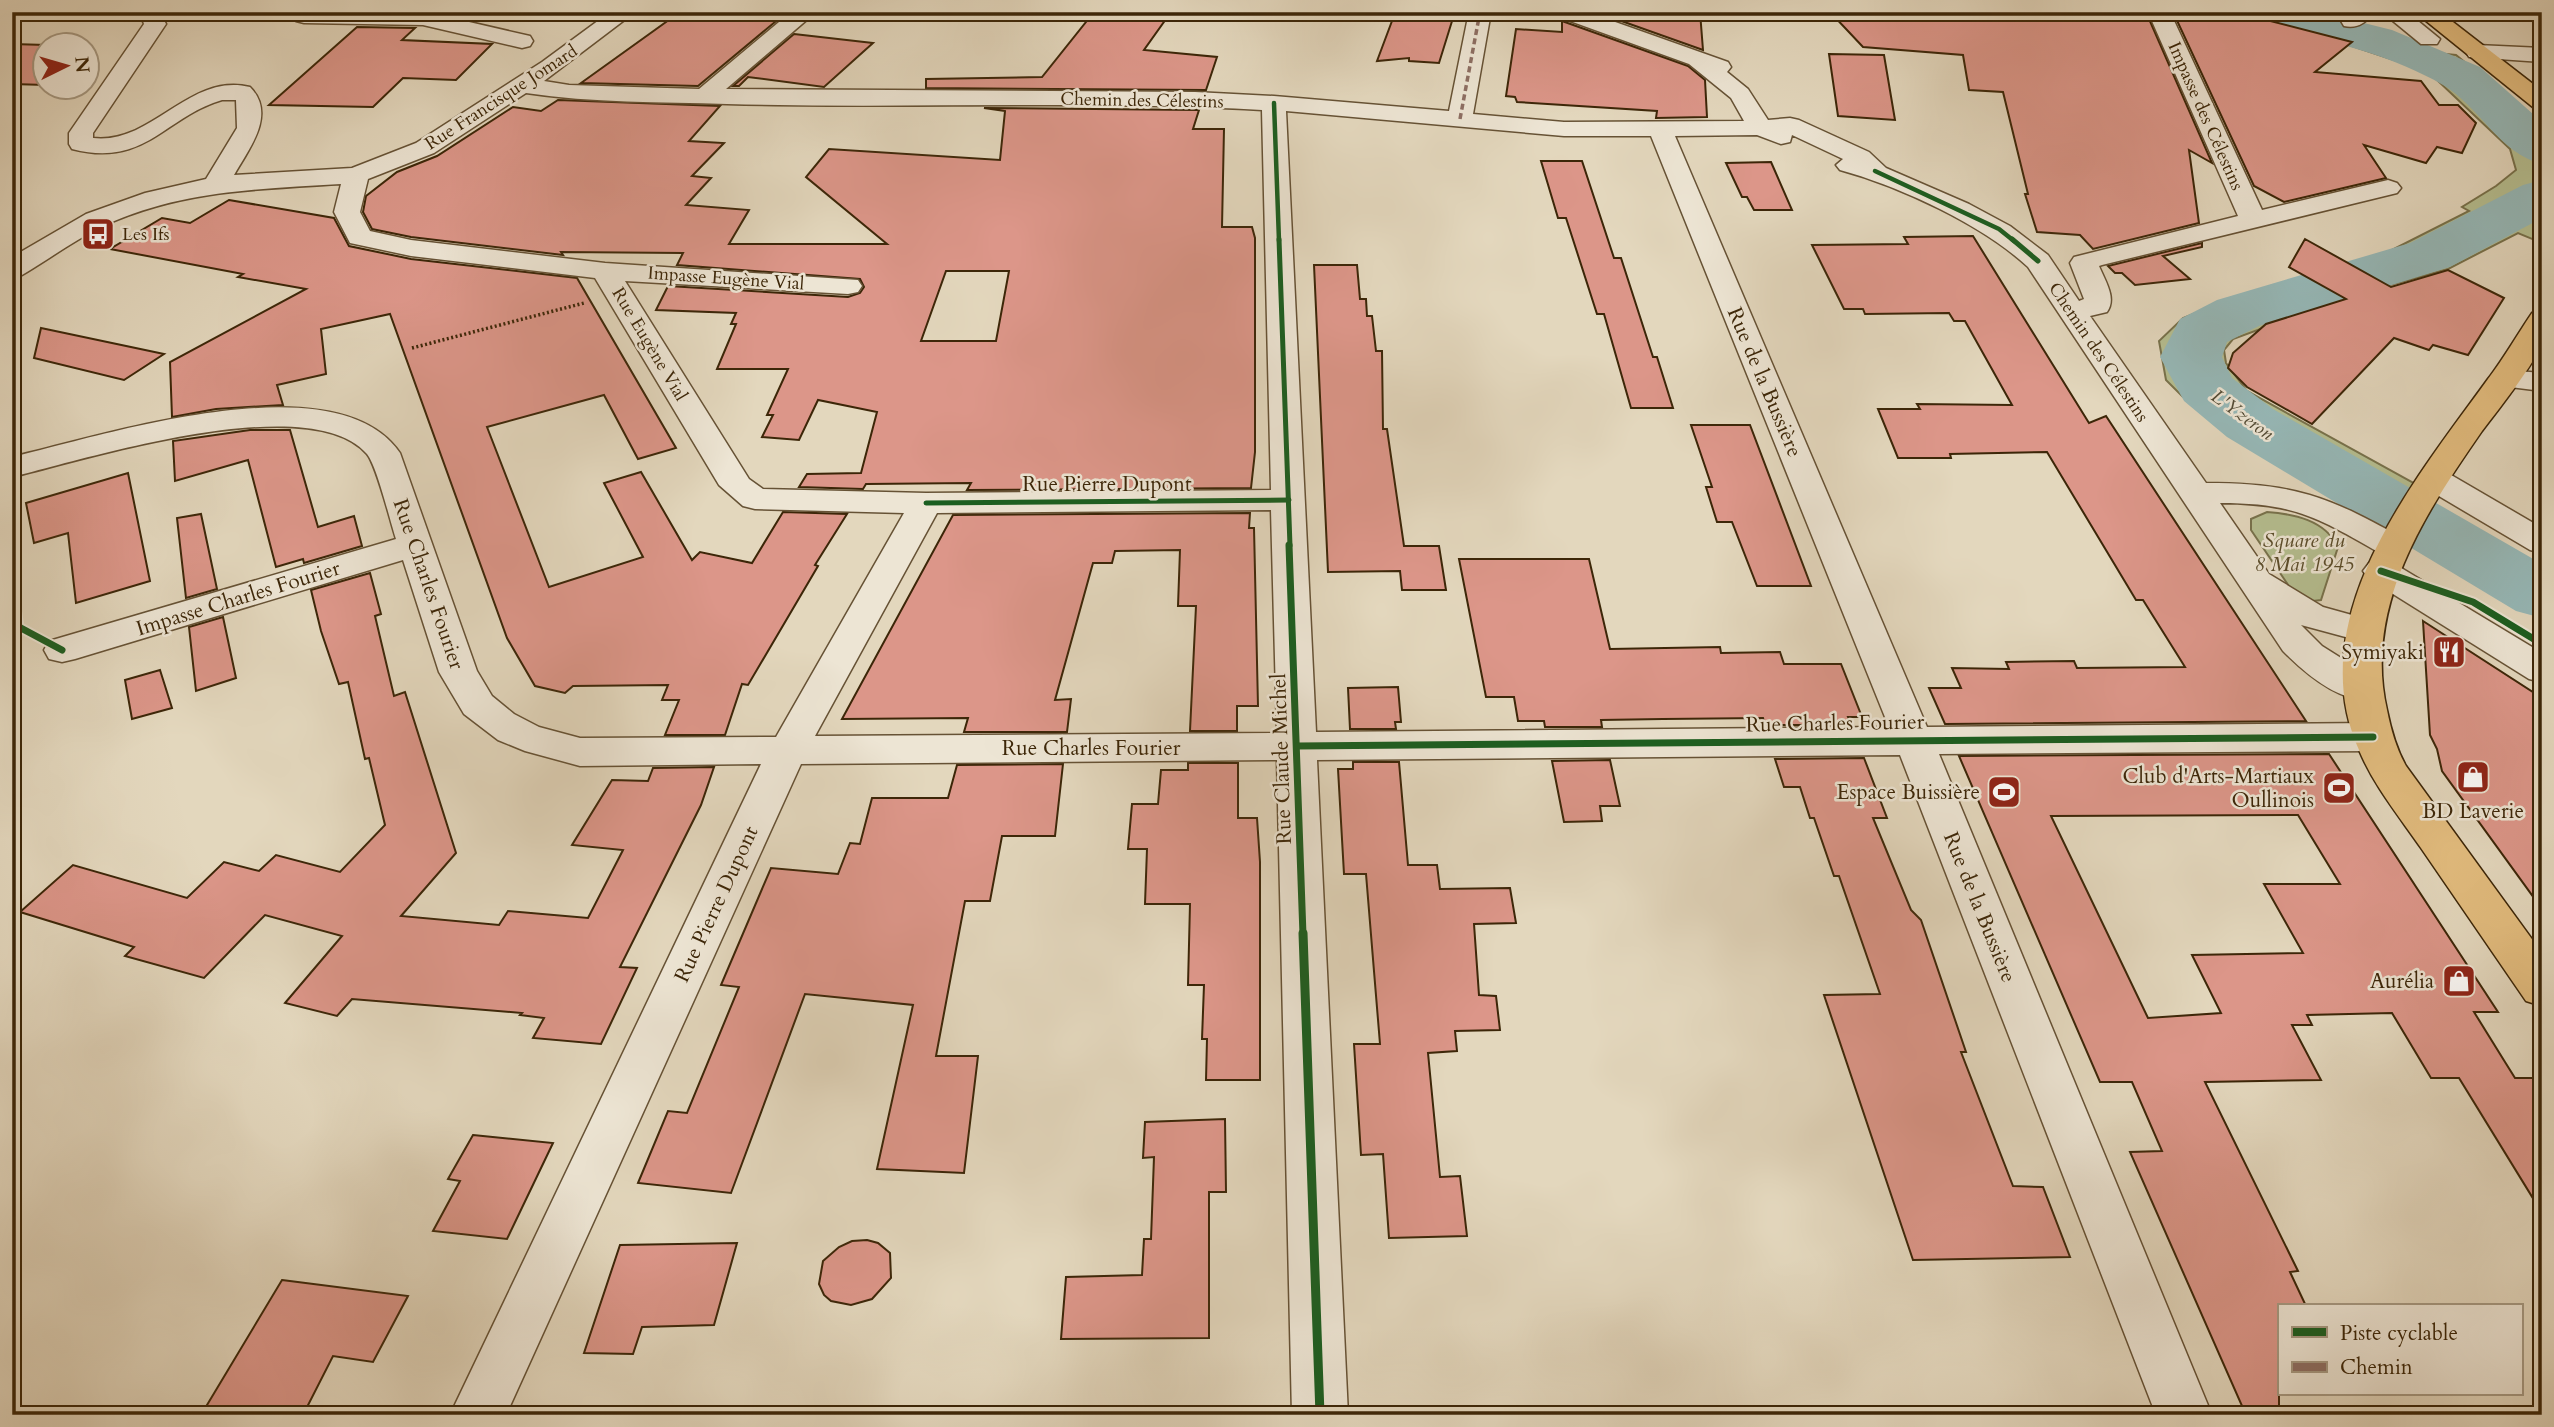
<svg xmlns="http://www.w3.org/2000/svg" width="2554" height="1427" font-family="Cardo,serif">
<rect width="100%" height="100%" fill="#e3d7bd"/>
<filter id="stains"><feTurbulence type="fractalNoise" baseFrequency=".00286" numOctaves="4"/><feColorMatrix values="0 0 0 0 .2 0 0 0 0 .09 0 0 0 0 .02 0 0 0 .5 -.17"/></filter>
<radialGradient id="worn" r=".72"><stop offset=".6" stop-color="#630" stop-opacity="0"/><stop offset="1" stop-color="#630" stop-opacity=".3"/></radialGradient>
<g fill="#b5be90" stroke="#78724c" stroke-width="2">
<polygon points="2230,12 2297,12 2349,24 2436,53 2456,55 2542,125 2542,243 2518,233 2448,269 2353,295 2233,339 2224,350 2226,363 2247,391 2421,487 2391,528 2183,397 2166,380 2159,341 2183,318 2223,302 2386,253 2469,211 2462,207 2496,186 2516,170 2510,149 2436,79 2415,67 2292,26"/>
<path d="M 2267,512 C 2294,514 2325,520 2338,547 L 2321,600 L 2313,601 L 2295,595 L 2251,530 L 2251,519 Z"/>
</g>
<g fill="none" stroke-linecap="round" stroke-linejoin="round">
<g fill="#96b8b7" fill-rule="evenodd">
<path d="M 2244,12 L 2320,12 L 2392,30 L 2480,67 L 2542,122 L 2542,164 C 2500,154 2479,106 2443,85 C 2384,51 2315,38 2250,21 Z"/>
<polygon points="2542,180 2542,218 2450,267 2259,326 2227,342 2222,357 2232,378 2273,409 2542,564 2542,618 2516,611 2227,437 2184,401 2160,357 2180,319 2217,300 2410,243 2523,185"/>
</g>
</g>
<g fill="#dc9689" stroke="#3c2608" stroke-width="2" fill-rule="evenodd">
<polygon points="680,12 787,12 698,86 581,83"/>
<polygon points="1094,12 1171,12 1144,50 1217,57 1206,90 926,88 926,79 1042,77"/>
<polygon points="1596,12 1700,12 1703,50"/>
<polygon points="1830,12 2146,12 2212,163 2189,150 2199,223 2093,249 2080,235 2037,232 2025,194 2028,194 2003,92 1969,90 1963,55 1863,47"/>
<polygon points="2173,12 2235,12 2352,42 2315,72 2421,81 2439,105 2458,105 2476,123 2462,153 2437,147 2426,163 2364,145 2386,178 2284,202 2254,186"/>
<polygon points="1395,13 1453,18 1439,63 1409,61 1409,58 1377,61"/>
<polygon points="1562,21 1688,66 1705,80 1707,117 1656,118 1657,111 1517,102 1515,97 1506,96 1516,29 1562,32"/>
<polygon points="357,27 415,28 402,40 492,44 456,80 403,78 373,107 269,105"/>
<polygon points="794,34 873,43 824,87 748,77 739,86 733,86"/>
<polygon points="12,44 46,45 46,85 12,84"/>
<polygon points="1829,54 1884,55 1895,120 1838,116"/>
<path d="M 558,100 L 720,106 L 689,141 L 724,143 L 692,176 L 711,178 L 686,205 L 749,210 L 729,244 L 887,244 L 806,177 L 829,149 L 1000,160 L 1005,111 L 984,108 L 1199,110 L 1193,129 L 1224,129 L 1222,227 L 1252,227 L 1255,238 L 1255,452 L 1251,488 L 967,490 L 971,483 L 866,484 L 863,489 L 799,487 L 807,474 L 861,473 L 877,412 L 818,400 L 799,440 L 762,437 L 773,415 L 767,415 L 788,369 L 717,369 L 736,324 L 731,324 L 736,313 L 656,310 L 668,286 L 848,297 L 860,293 L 864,287 L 860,279 L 677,265 L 683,253 L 561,252 L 563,255 L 411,237 L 372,229 L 363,212 L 366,196 L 397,172 L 437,156 L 513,107 L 541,111 ZM 946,271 L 1009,271 L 996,341 L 921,341 Z"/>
<polygon points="1541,161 1582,161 1614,258 1621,258 1653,357 1657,357 1673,408 1631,408 1604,314 1597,314 1566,218 1558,218"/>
<polygon points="1771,162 1792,210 1754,210 1747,197 1742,197 1726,163"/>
<polygon points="229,200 334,218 349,246 411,259 577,278 676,448 638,459 604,395 487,427 549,587 643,557 604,483 641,472 692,560 700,552 752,563 783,512 847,514 815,565 818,566 748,685 742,684 725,735 665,735 679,700 662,700 668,685 573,686 565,693 535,686 507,638 390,314 321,329 326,374 277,385 283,405 216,409 172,417 170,362 306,289 238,277 243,274 110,249 162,218 190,223"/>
<polygon points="1973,236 2089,423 2106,416 2306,721 1945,724 1929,688 1961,688 1952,668 2009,669 2006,662 2074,661 2077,668 2185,667 2143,600 2136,600 2047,452 1950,454 1951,458 1898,458 1878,409 1920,409 1917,404 2012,405 1965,321 1954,321 1949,313 1865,314 1863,309 1844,309 1812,245 1908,244 1904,237"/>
<polygon points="2305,239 2391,287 2448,270 2504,298 2468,355 2433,345 2429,350 2394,338 2312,424 2247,387 2228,368 2233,353 2266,324 2346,299 2289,267"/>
<polygon points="2202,243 2202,247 2163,256 2190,279 2135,285 2122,273 2115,273 2108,266"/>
<polygon points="1314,265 1357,265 1360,299 1366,299 1367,316 1372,316 1376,351 1382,351 1383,429 1387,429 1404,546 1439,546 1446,590 1402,590 1400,571 1328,572"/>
<polygon points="41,328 164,354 124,380 34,358"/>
<polygon points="1691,425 1750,425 1811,586 1757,586 1732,522 1717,522 1706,487 1712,487"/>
<polygon points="250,430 290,430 318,527 354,516 362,546 304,563 303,559 276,567 248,460 175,481 173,441"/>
<polygon points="128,473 150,581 76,603 68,533 34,543 26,503"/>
<polygon points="1250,513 1249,528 1254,528 1258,706 1237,706 1237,731 1190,731 1196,606 1178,606 1180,550 1115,551 1112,563 1093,563 1055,700 1071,699 1067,732 964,732 968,718 842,719 953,515"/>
<polygon points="201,514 217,589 186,598 177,518"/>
<polygon points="1459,559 1589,559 1610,649 1720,647 1721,653 1780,652 1784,664 1841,664 1862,717 1848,717 1851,725 1765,725 1763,718 1663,719 1601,720 1602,727 1545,727 1544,721 1518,721 1514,697 1486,697"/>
<polygon points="370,573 381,614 375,616 394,696 405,692 456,853 401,916 499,925 508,911 588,918 623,850 572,845 612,780 648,781 653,768 714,767 701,805 620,967 637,968 601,1044 533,1038 544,1018 520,1015 522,1013 352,999 337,1016 285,1003 342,936 265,915 204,978 125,956 134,947 20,912 73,865 187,898 224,862 259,871 276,855 340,872 385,825 369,758 365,759 348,682 339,684 321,631 311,590"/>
<polygon points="223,617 236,678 196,691 189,627"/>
<polygon points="2423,621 2542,698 2542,909 2442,771 2437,749 2430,735"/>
<polygon points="160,670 172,708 132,719 125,680"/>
<polygon points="1398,687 1401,722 1395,722 1396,729 1350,729 1348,688"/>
<path d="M 2329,754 L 2498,1012 L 2474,1012 L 2505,1062 L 2515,1078 L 2542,1078 L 2542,1213 L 2459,1078 L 2431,1078 L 2392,1013 L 2307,1015 L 2312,1025 L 2292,1025 L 2321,1080 L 2205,1082 L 2298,1271 L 2290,1272 L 2306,1306 L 2279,1306 L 2279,1415 L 2246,1415 L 2130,1152 L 2162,1151 L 2132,1082 L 2100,1082 L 1959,756 ZM 2298,815 L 2340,884 L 2264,884 L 2303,953 L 2192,955 L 2221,1013 L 2148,1018 L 2051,816 Z"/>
<polygon points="1864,758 1887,818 1873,818 1911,910 1921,920 1966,1052 1961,1052 2013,1186 2043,1187 2070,1257 1913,1260 1824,995 1880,994 1839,876 1834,876 1814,818 1810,818 1800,787 1784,787 1775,759"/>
<polygon points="1610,760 1620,806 1600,806 1602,821 1564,822 1552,761"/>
<polygon points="1353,762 1399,762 1408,865 1437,865 1440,889 1510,888 1516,923 1474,924 1479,995 1496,996 1500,1030 1455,1031 1457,1051 1428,1053 1440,1177 1460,1176 1467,1236 1389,1238 1383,1154 1361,1155 1354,1044 1380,1044 1366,874 1344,874 1338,769 1353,769"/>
<polygon points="1188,763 1238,763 1238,818 1257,818 1260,862 1260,1080 1206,1080 1207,1039 1202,1039 1204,985 1188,985 1190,904 1145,904 1147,849 1128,849 1132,804 1158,804 1161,770 1188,770"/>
<polygon points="1063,764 1055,836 1002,836 990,901 965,901 936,1056 978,1056 964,1173 877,1169 913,1005 805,994 731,1193 638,1183 668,1111 687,1113 739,987 721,985 771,868 838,874 850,843 860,844 872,798 948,798 957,765"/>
<polygon points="1225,1119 1226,1192 1209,1192 1209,1338 1061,1339 1066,1277 1142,1275 1144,1239 1151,1239 1154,1157 1143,1158 1145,1122"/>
<polygon points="473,1135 553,1143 507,1239 433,1231 460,1181 448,1179"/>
<polygon points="867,1240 878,1243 890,1253 891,1278 872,1299 851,1305 831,1301 824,1295 819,1284 823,1261 839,1247 852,1241"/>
<polygon points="737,1243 714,1325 642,1327 633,1354 584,1353 620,1245"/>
<polygon points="282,1280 408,1296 373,1362 333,1356 303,1415 201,1415"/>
</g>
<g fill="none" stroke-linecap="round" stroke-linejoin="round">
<defs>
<g id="minor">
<path d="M 123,12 L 160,12 L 166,24 L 93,133 L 93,138 C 152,145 189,72 250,87 C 277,114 249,149 234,175 L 352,168 L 416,143 L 542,62 L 610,12 L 635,12 L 544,81 L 569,85 L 699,89 L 791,12 L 816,12 L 726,89 L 1195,92 L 1274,96 L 1449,111 L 1469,12 L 1491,12 L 1473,114 L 1564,122 L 1744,121 L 1731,98 L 1689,64 L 1559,17 L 1556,12 L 1587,12 L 1728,62 L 1731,67 L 1727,72 L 1748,89 L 1768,120 L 1790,118 L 1799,120 L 1869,152 L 1886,168 L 1969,204 L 2010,226 L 2048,255 L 2079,301 L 2084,299 L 2070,263 L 2074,257 L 2238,216 L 2148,12 L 2170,12 L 2262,210 L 2388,180 L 2397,183 L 2401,188 L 2397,193 L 2102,265 L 2099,266 C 2105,281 2117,298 2107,312 L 2090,316 L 2206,483 C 2294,483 2328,496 2404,539 L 2409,546 L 2404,553 L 2392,557 L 2380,553 C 2317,517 2294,503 2220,503 L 2269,574 L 2323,607 L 2377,622 L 2382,630 L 2377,638 L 2364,642 L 2301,625 L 2322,646 L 2376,680 L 2382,689 L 2376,698 C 2343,707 2305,673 2283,651 L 2028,267 C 1983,225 1899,186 1840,170 L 1836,165 L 1843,159 L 1792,135 L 1790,142 L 1781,144 L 1757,135 L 1675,136 L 1927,727 L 2373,723 L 2387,727 L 2393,737 L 2387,747 L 2373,751 L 1939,754 L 2212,1415 L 2156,1415 L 1900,755 L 1317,760 L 1348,1415 L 1292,1415 L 1277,760 L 801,764 L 506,1415 L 450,1415 L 761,764 L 580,766 L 525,751 L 498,740 L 464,714 L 439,672 L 403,560 L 75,659 L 62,662 L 49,659 L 44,650 L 49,641 L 396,539 C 390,521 377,466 367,454 C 310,388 87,459 12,477 L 12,457 C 103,436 336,359 400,453 L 477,671 L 492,696 L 514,714 L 539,727 L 580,738 L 776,737 L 904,513 L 755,509 L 743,506 L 719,485 L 595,278 L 411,256 L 350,243 L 334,212 L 341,184 C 259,189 182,190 105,225 C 76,239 49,259 22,275 L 12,277 L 12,257 L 86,214 L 145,193 L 206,179 L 237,128 L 236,100 L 222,100 C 164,117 146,168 72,149 L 69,144 L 69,133 L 144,24 L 143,21 L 126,17 ZM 526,93 C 593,103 660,102 727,104 C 905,109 1084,100 1262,110 L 1271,490 L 926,493 L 763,489 L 749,479 L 625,281 L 848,294 L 858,292 L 862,286 L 858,280 L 605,263 L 411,240 L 370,231 L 360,212 L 368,179 L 434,153 ZM 1286,111 L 1564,136 L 1651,136 L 1889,727 L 1316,732 ZM 1271,510 L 1277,733 L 815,736 L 937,513 Z"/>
<polygon points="287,12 426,12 530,36 533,41 530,46 522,48 423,25 304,23 296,21"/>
<path d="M 2349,12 L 2374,12 C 2366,23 2357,29 2344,26 L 2341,21 Z"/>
<polygon points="2382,12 2407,12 2440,39 2437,44 2421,44"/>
<polygon points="2477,45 2542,48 2542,62 2469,57 2466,52 2469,47"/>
<polygon points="2505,370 2542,373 2542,391 2494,385 2490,379 2494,373"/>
<polygon points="2434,469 2446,472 2542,528 2542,553 2530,550 2422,486 2418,479 2422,472"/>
<polygon points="2381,560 2393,563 2542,653 2542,682 2529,679 2369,579 2363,571 2369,563"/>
</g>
<g id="major">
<polygon points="2415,12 2440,12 2542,91 2542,110 2534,108"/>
<path d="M 2542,310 C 2542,320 2544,333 2542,342 C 2538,360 2495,414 2482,431 C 2425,513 2363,607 2387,710 C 2391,730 2396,748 2406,766 L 2542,953 L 2542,1006 L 2526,1001 C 2491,950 2456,899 2421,848 C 2399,816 2374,786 2359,750 C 2300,617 2415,480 2488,379 C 2504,358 2517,335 2532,313 Z"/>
</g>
</defs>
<use href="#minor" stroke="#665235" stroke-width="3"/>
<use href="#major" stroke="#3c2608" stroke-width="3"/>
<polyline stroke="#3c2608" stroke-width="3.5" stroke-dasharray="2 2.5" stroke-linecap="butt" points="412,348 584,303"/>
<use href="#minor" fill="#ede5d4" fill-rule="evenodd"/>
<use href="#major" fill="#e2bc7e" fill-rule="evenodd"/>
<polyline stroke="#8d6e63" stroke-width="3.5" stroke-dasharray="6 3.5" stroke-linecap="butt" points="1460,119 1480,12"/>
<defs>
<g id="cycleway-far3">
<polyline points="1274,103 1279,241"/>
<polyline points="1875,171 1999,229 2014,241"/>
</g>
<g id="cycleway-far2">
<polyline points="1279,239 1290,546"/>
<polyline points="2012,239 2038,261"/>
<polyline points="926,503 1289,500"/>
</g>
<g id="cycleway-far1">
<polyline points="1289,545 1303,935"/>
<polyline points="2381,571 2473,602 2542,644"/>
<polyline points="12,584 19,627 62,650"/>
<polyline points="1298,746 2373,737"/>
</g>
<polyline id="cycleway" points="1303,933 1320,1415"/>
</defs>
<use href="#cycleway-far3" stroke="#ede5d4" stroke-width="7"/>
<use href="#cycleway-far2" stroke="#ede5d4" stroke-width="9"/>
<use href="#cycleway-far1" stroke="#ede5d4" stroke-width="11"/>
<use href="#cycleway" stroke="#ede5d4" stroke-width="13"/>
<use href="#cycleway-far3" stroke="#1b5e20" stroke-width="4.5"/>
<use href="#cycleway-far2" stroke="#1b5e20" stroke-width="5"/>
<use href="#cycleway-far1" stroke="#1b5e20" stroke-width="7"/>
<use href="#cycleway" stroke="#1b5e20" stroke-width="9"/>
</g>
<defs>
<symbol id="bus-square" viewBox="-11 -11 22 22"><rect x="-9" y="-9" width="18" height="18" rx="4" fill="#8f2418" stroke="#ede5d4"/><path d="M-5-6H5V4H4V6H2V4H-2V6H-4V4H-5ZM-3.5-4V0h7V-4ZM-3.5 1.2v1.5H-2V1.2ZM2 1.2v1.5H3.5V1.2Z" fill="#fff"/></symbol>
<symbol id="restaurant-square" viewBox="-11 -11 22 22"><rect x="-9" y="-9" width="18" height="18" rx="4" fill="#8f2418" stroke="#ede5d4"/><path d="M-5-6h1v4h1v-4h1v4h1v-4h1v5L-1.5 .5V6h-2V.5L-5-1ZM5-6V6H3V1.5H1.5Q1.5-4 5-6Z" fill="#fff"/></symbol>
<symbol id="shop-square" viewBox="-11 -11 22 22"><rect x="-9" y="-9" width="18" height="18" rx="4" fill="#8f2418" stroke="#ede5d4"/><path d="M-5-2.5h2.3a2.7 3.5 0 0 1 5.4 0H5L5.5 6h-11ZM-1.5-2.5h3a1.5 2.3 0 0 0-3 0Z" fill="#fff"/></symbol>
<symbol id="stadium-square" viewBox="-11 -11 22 22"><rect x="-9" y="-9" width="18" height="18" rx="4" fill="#8f2418" stroke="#ede5d4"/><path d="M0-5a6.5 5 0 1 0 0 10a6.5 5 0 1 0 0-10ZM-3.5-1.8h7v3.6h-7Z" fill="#fff"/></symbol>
</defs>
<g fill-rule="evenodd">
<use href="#bus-square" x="79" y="215" width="38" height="38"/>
<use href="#restaurant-square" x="2430" y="633" width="38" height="38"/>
<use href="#shop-square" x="2454" y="758" width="38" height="38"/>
<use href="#stadium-square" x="2320" y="769" width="38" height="38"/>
<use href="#stadium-square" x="1985" y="773" width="38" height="38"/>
<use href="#shop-square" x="2440" y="962" width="38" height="38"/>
</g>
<g text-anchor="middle" stroke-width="5" stroke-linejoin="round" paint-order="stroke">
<g font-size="18" fill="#3c2608" stroke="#ede5d4">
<text transform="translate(501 97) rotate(-33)" y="6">Rue Francisque Jomard</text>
<text transform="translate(1142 100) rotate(1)" y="6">Chemin des Célestins</text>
<text transform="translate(2206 116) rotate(66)" y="6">Impasse des Célestins</text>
<text transform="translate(726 278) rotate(4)" y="6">Impasse Eugène Vial</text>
<text transform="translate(650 344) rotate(59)" y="6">Rue Eugène Vial</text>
<text transform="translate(2099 352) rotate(56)" y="6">Chemin des Célestins</text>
</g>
<g font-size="18" fill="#3c2608" stroke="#ede5d4" text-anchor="start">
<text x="122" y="240">Les Ifs</text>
</g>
<g font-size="19" font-style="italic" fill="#524a34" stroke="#ede5d4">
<text transform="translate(2243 414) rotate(36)" y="7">L'Yzeron</text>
</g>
<g font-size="21" fill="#3c2608" stroke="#ede5d4">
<text transform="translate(1765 382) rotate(67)" y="7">Rue de la Bussière</text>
<text x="1107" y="491">Rue Pierre Dupont</text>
<text transform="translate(429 584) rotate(71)" y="7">Rue Charles Fourier</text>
<text transform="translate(238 598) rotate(-17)" y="7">Impasse Charles Fourier</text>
<text transform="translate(1835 723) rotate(-1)" y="7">Rue Charles Fourier</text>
<text x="1091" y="755">Rue Charles Fourier</text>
<text transform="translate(1281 759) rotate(-92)" y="7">Rue Claude Michel</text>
<text transform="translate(716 904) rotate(-65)" y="7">Rue Pierre Dupont</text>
<text transform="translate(1980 907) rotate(68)" y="7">Rue de la Bussière</text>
</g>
<g font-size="21" font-style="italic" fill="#5a4c2a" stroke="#ede5d4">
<text x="2304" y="547">Square du<tspan x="2304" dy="24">8 Mai 1945</tspan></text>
</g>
<g font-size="21" fill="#3c2608" stroke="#ede5d4" text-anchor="end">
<text x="2424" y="659">Symiyaki</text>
<text x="2314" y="783">Club d'Arts-Martiaux<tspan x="2314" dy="24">Oullinois</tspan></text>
<text x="1980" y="799">Espace Buissière</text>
<text x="2473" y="818" text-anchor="middle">BD Laverie</text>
<text x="2434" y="988">Aurélia</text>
</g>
</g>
<rect width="2554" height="1427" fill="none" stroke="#e3d7bd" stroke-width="42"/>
<rect x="14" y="14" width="2526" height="1399" fill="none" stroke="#3c2608" stroke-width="3.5"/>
<rect x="21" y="21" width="2512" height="1385" fill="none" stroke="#3c2608" stroke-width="2"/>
<rect x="2278" y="1304" width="245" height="91" fill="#ede5d4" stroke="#a69982" stroke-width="2"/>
<rect x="2292" y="1327" width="35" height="10" fill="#1b5e20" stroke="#a69982" stroke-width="2"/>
<text x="2340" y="1340" font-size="21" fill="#3c2608">Piste cyclable</text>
<rect x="2292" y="1362" width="35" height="10" fill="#8d6e63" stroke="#a69982" stroke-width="2"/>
<text x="2340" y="1374" font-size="21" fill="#3c2608">Chemin</text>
<g transform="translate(66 66) rotate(85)"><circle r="33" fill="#ede5d4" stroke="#a69982" stroke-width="2"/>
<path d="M0-5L12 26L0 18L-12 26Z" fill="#8f2418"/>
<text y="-10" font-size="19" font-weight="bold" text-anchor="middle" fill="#3c2608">N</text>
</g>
<rect width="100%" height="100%" filter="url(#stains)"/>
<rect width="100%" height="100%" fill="url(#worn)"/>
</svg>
